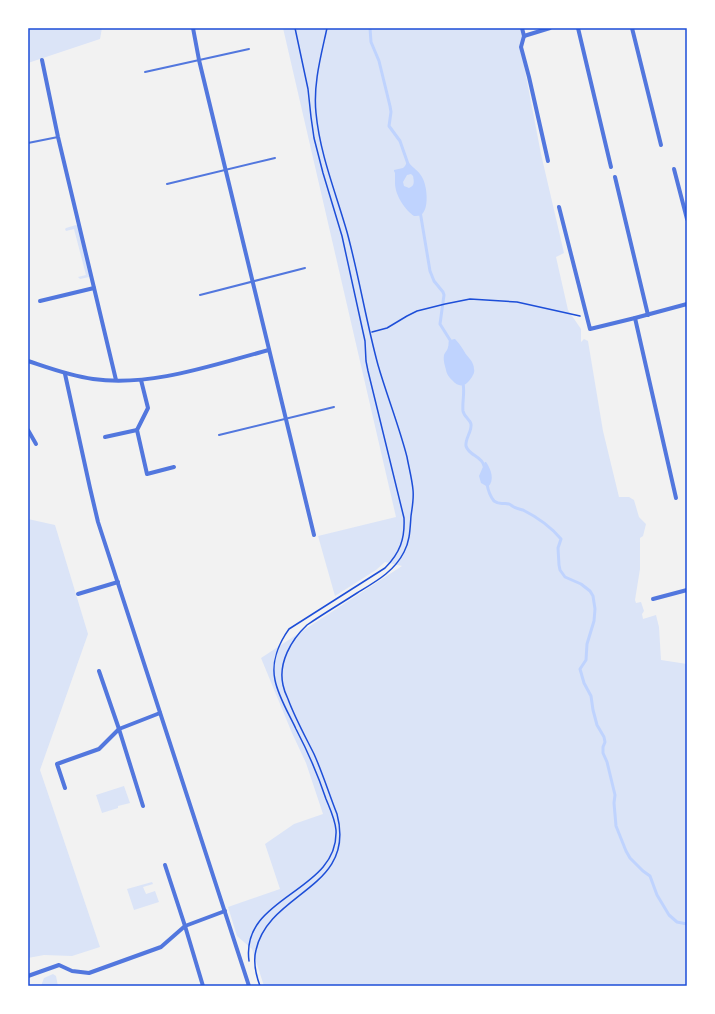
<svg xmlns="http://www.w3.org/2000/svg" width="715" height="1014" font-family="'Zilla Slab',serif">
<rect width="100%" height="100%" fill="#f2f2f2"/>
<g fill="#dbe4f7">
<polygon points="28,28 102,28 100,39 28,63"/>
<polygon points="283,28 522,28 523,34 522,55 541,154 564,253 556,257 568,310 581,329 581,342 584,339 588,341 603,431 619,497 629,497 634,500 639,517 646,524 643,536 640,538 640,569 635,600 636,603 641,602 644,611 642,614 643,619 656,615 659,627 661,660 687,664 687,986 264,986 252,949 237,936 228,907 280,889 265,844 294,824 323,814 306,763 292,733 261,658 402,566 385,562 376,570 335,596 318,536 396,517"/>
<polygon points="76,225 78,226 90,275 89,277 80,279 78,277 86,275 74,229 66,231 65,229 66,228"/>
<polygon points="28,519 55,525 88,634 40,770 100,947 72,956 44,955 28,958"/>
<polygon points="124,786 130,803 118,806 118,808 102,813 96,795"/>
<polygon points="152,882 153,884 143,887 146,894 155,891 159,902 134,910 127,889"/>
<polygon points="53,974 56,976 58,986 41,986 44,978"/>
</g>
<g fill="#bfd3fe" fill-rule="evenodd">
<path d="M 407,162 L 409,163 C 413,168 419,171 422,177 C 427,185 429,206 423,213 C 421,216 417,216 414,216 C 405,210 395,195 395,183 C 395,179 395,176 395,173 L 394,171 L 394,170 L 403,168 L 405,166 ZM 411,174 L 413,176 C 414,181 415,186 409,188 L 404,186 L 403,182 L 407,175 Z"/>
<path d="M 455,339 C 458,342 461,346 464,351 C 467,357 474,361 474,369 C 475,372 473,375 472,377 C 466,386 460,389 452,380 C 449,377 447,375 446,370 C 445,365 443,361 444,355 C 445,352 448,350 448,347 C 449,345 448,343 449,341 C 450,340 453,339 455,339 Z"/>
<path d="M 485,462 L 486,462 C 491,469 495,480 488,487 L 481,483 L 479,476 Z"/>
</g>
<g fill="none" stroke-linecap="round" stroke-linejoin="round">
<g stroke="#bfd3fe" stroke-width="3">
<polyline points="370,28 371,42 379,61 390,106 391,112 389,126 400,141 408,164"/>
<polyline points="420,211 430,271 434,281 443,292 444,295 440,324 450,340 451,343"/>
<path d="M 463,383 C 465,393 462,402 463,411 C 464,417 470,419 471,424 C 472,432 465,438 466,446 C 469,456 482,456 484,466"/>
<path d="M 487,484 C 488,490 490,496 494,501 C 501,506 503,502 509,504 C 510,504 513,507 514,507 C 517,509 520,509 523,510 C 537,517 551,527 561,539 L 558,548 L 559,565 L 560,570 L 565,577 L 581,584 L 590,591 L 593,596 L 595,609 L 594,621 L 587,644 L 586,660 L 580,669 L 584,683 L 591,696 L 593,710 L 597,725 L 604,737 L 605,742 L 603,747 L 603,753 L 607,762 L 615,795 L 614,803 L 616,826 L 626,851 L 630,858 L 643,871 L 650,876 L 657,895 L 669,915 L 677,922 L 687,924"/>
</g>
<g stroke="#1d4ed8" stroke-width="1.5">
<polyline points="372,332 387,328 407,316 417,311 445,304 470,299 517,302 580,316"/>
<path d="M 249,961 C 240,895 339,893 336,830 C 335,819 330,809 326,799 C 318,775 308,752 296,729 C 289,714 278,696 275,680 C 271,662 279,643 289,629 L 385,568 C 400,553 405,539 404,518 L 368,371 L 366,361 L 365,341 L 342,236 L 323,173 L 314,138 L 311,117 L 308,89 L 295,28"/>
<path d="M 260,986 C 256,975 253,961 256,950 C 269,891 357,889 337,814 C 329,794 323,774 314,754 C 305,736 295,718 288,699 C 286,695 284,690 283,685 C 278,663 291,640 307,625 C 323,614 340,604 357,593 C 375,582 394,572 404,552 C 410,541 410,529 411,516 C 412,508 414,499 413,490 C 412,479 409,468 407,457 C 399,426 387,396 378,365 C 366,321 359,276 347,232 C 336,193 320,155 316,113 C 313,84 321,56 327,28"/>
</g>
<g stroke="#5277de" stroke-width="2">
<polyline points="145,72 249,49"/>
<polyline points="28,143 58,137"/>
<polyline points="167,184 275,158"/>
<polyline points="200,295 305,268"/>
<polyline points="219,435 334,407"/>
</g>
<g stroke="#5277de" stroke-width="4">
<polyline points="193,28 199,60 314,535"/>
<polyline points="522,28 524,36 521,47 529,77 548,161"/>
<polyline points="578,28 611,167"/>
<polyline points="632,28 661,145"/>
<polyline points="524,36 550,28"/>
<polyline points="42,60 58,137 116,380"/>
<polyline points="674,169 687,219"/>
<polyline points="615,177 648,315"/>
<polyline points="559,207 590,329 635,318 687,304"/>
<polyline points="40,301 94,288"/>
<polyline points="635,318 676,498"/>
<path d="M 28,361 C 49,368 70,376 93,379 C 152,387 212,365 269,350"/>
<polyline points="65,374 90,488 98,522 249,986"/>
<polyline points="141,380 148,408 137,430 147,474 174,467"/>
<polyline points="28,430 36,444"/>
<polyline points="105,437 137,430"/>
<polyline points="78,594 118,582"/>
<polyline points="653,599 687,590"/>
<polyline points="99,671 119,729 143,806"/>
<polyline points="65,788 57,764 99,749 119,729 160,713"/>
<polyline points="165,865 185,926 203,986"/>
<polyline points="28,976 59,965 72,971 89,973 161,947 185,926 225,911"/>
</g>
</g>
<rect width="715" height="1014" fill="none" stroke="#ffffff" stroke-width="58"/>
<rect x="29" y="29" width="657" height="956" fill="none" stroke="#1d4ed8" stroke-width="1.5"/>
</svg>
